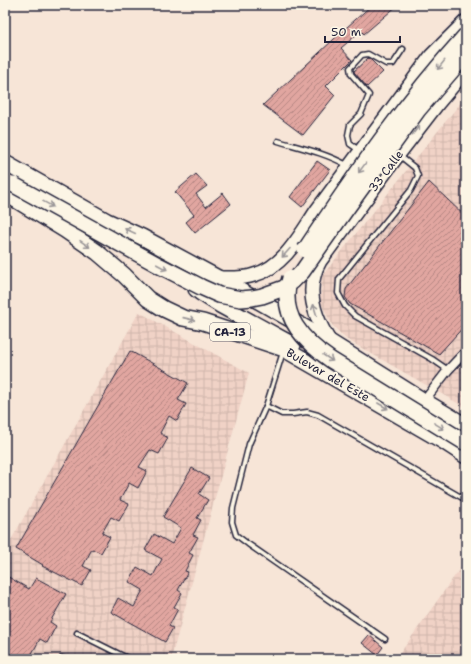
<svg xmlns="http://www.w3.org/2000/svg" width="471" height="664" font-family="'Shantell Sans',sans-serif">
<defs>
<pattern id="industrial-grid" width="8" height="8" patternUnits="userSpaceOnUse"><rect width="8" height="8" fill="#f0d2c6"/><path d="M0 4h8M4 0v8" fill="none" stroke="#ceb4ab"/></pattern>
<pattern id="building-hatch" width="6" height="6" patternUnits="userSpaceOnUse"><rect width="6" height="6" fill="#e1a6a0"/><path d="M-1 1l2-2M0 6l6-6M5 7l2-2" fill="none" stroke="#b68784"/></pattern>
</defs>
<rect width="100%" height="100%" fill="#f7e5d7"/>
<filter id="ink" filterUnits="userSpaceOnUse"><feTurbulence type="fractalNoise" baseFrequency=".025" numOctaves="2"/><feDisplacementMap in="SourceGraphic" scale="8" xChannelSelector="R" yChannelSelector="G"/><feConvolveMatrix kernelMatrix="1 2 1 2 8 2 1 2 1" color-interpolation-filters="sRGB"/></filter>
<g filter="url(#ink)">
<g fill="url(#industrial-grid)">
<polygon points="466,96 466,408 346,339 332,325 320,301 322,276"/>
<polygon points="139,312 249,373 171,659 5,659 5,551"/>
<polygon points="466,560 466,659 396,659"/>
</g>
<g fill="url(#building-hatch)" stroke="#22223b">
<polygon points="372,5 398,5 364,34 361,31 341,48 352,60 326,86 335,95 303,135 263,105 347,27"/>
<polygon points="368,58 371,60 383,72 367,87 354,72 354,71"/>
<polygon points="317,161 330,170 302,207 290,197"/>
<polygon points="196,174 207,186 196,194 206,207 223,193 231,204 195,233 186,222 194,215 175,192"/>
<polygon points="429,182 466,217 466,324 439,354 350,304 345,297 346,289"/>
<polygon points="130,351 188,383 178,400 186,404 177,421 169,416 160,433 168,438 159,454 150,450 139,467 147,471 138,488 129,483 120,500 129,504 119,521 111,517 102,533 110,537 101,553 92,549 83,566 91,570 82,586 42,566 43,565 16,549 91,418"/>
<polygon points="192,468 209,478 199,494 208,500 197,518 201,520 193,535 198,537 189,553 193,555 185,571 188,572 178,590 182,593 174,607 178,609 169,626 173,628 165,642 111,612 118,598 134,607 143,590 129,582 137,567 153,576 162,559 145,550 154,534 172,544 181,528 163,517"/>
<polygon points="5,575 29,589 36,578 66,594 50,622 56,626 47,643 40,639 29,659 5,659"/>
<polygon points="369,635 383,647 377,655 362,643"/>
</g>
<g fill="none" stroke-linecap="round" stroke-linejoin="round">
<defs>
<g id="lane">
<path d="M 278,141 C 302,148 325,153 347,165"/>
<polyline points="359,150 350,144 348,135 350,125 361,114 369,95 351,74 350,68 362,55 368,54 386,64 393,64 403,49"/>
<polyline points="400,156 415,168 418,176 411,190 339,279 338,293 345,306 355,316 432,359 448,370"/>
<polyline points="283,352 266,406 249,444 233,508 232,522 236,535 248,544 385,639"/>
<polyline points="266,406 282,414 293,414 307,412 318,415 466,500"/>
<polyline points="77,633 129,659"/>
<polyline points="62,658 65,659"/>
</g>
<polyline id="street" points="424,401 448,370 466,351"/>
<g id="primary">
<path d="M 218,278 C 230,278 243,279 254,275 C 284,267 301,234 317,210 L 431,56 L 466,21"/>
<path d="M 330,342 C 318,323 307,299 314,276 C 315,271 317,266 320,261 L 398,155 L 438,103 L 466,70"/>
</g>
<g id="highway">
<polyline points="5,163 107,221 142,237 218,278 330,342 424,401 466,426"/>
<polyline points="5,193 65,230 97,252 124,275 148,299 164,309 183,318 203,322 284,349 443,441 466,456"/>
<polyline points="196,289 201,293 220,305 293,345"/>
</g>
</defs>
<use href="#lane" stroke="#22223b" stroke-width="7"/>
<use href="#street" stroke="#22223b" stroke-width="11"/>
<use href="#primary" stroke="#22223b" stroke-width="16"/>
<use href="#highway" stroke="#22223b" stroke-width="18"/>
<use href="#lane" stroke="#fcf5e5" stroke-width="4"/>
<use href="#street" stroke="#fcf5e5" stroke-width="8"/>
<use href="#primary" stroke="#fcf5e5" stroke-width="13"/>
<use href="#highway" stroke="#fcf5e5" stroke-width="15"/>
<defs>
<g id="highway-bridge">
<polyline points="14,185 160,266 201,287 219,295 241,299 252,298 262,296 284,288 293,281 302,272 347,208 418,110 466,54"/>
<path d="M 305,250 C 354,176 406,101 466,35"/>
<path d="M 290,278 C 278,315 303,341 331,360 L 466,443"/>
</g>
</defs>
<use href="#highway-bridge" stroke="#22223b" stroke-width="18" stroke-linecap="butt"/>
<use href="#highway-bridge" stroke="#fcf5e5" stroke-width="15"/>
</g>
<defs><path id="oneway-shaft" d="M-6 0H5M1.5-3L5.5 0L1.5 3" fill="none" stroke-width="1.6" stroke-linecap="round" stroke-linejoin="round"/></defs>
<g stroke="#9a9698">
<use href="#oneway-shaft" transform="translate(441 65) rotate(129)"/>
<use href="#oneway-shaft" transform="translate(416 130) rotate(-52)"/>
<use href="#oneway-shaft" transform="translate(362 168) rotate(126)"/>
<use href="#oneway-shaft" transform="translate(48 204) rotate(29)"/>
<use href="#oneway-shaft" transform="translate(130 231) rotate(-155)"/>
<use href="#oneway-shaft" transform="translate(85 244) rotate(35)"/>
<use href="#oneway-shaft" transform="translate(286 253) rotate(132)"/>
<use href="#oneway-shaft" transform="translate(162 267) rotate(28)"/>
<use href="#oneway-shaft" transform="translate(315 310) rotate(-107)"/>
<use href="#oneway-shaft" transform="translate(189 319) rotate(13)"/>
<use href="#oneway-shaft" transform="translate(328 358) rotate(33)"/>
<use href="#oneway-shaft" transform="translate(383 406) rotate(30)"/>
<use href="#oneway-shaft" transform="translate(439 426) rotate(31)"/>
</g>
</g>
<g text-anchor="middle" stroke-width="4" stroke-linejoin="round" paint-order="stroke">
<rect fill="#fcf5e5" stroke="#63616e" stroke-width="1" x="210" y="323" width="40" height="18" rx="3"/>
<g font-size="11" font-weight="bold" fill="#22223b">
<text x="230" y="336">CA-13</text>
</g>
<g font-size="12" fill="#22223b" stroke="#fcf5e5">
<text transform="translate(386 171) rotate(-53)" y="4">33 Calle</text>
<text transform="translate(328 375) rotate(30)" y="4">Bulevar del Este</text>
</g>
</g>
<rect width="471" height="664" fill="none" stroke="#fcf5e5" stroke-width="20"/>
<rect x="10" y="10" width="451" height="644" fill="none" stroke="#22223b" stroke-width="1.5" filter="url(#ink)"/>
<path d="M325 36v6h75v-6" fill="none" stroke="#22223b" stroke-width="2"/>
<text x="331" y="36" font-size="12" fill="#22223b" stroke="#fcf5e5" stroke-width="3" paint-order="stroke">50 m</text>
</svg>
